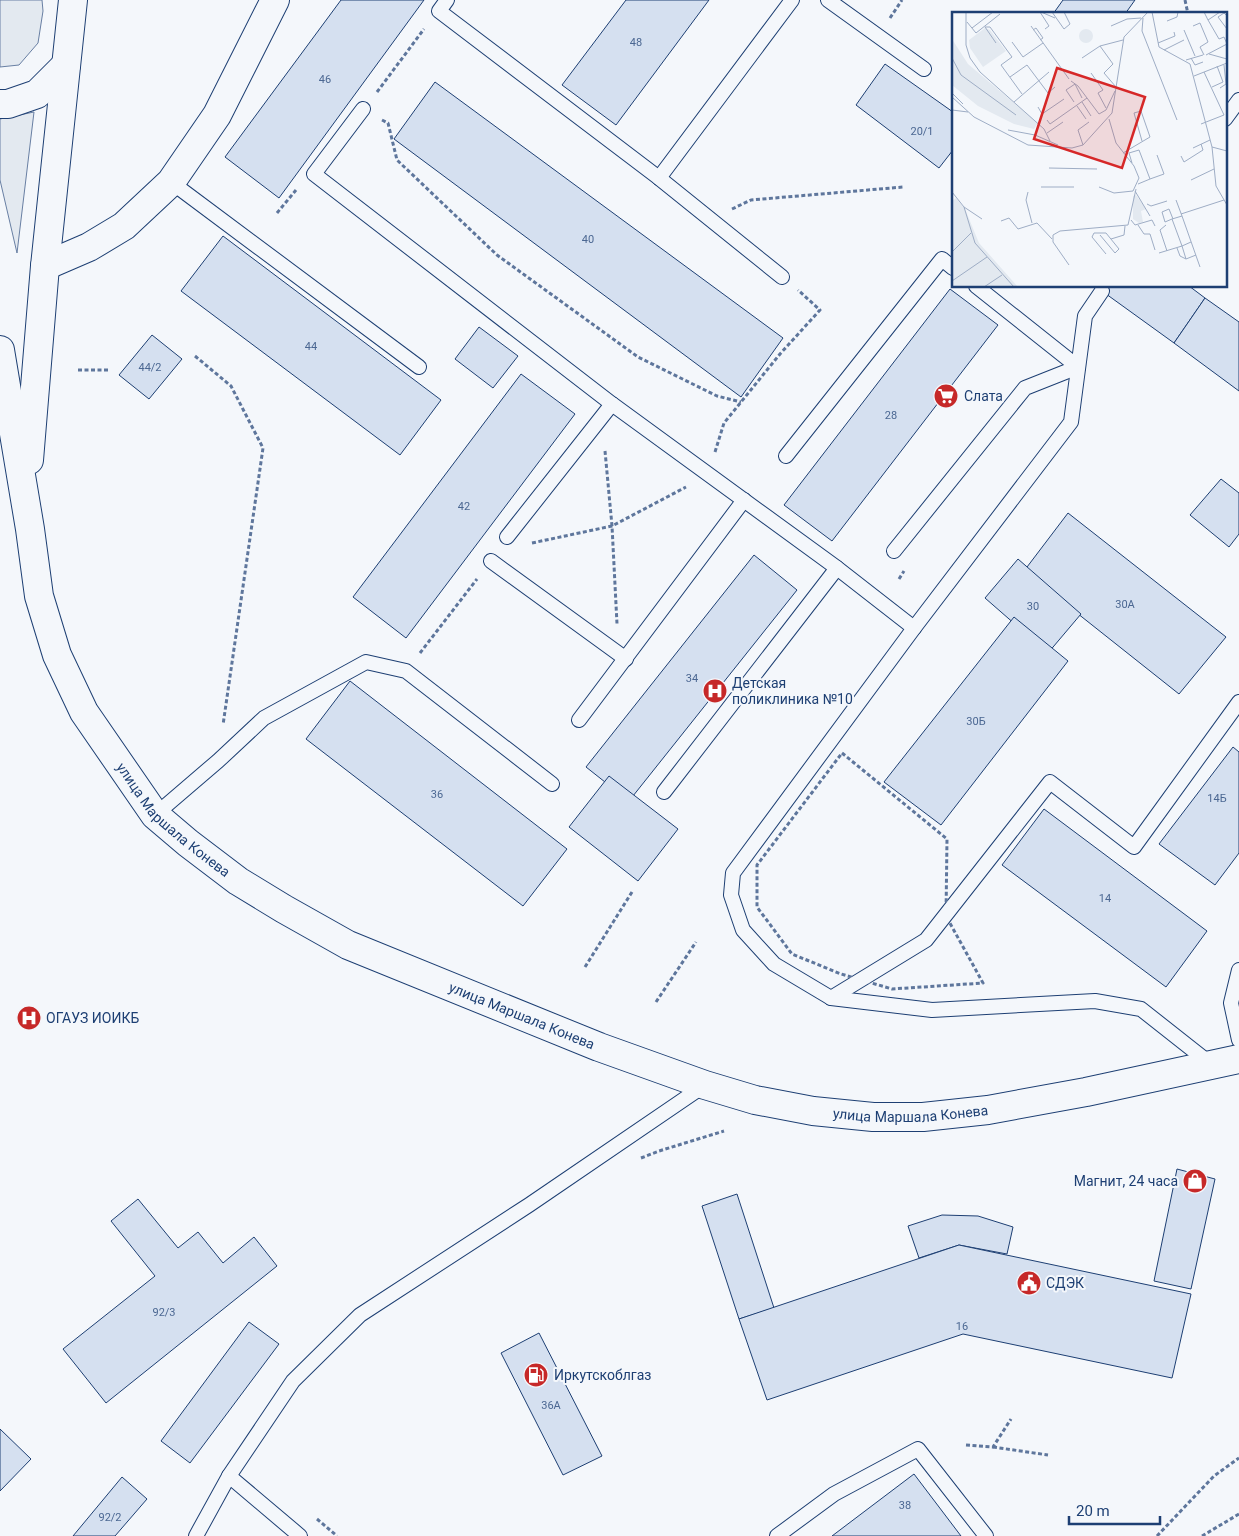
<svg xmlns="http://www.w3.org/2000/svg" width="1239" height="1536" font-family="Roboto,sans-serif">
<rect width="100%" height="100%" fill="#f4f7fb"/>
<g fill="#e3e9f0" stroke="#687fa3">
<polygon points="0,0 42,0 43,11 38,43 19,65 0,67"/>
<polygon points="34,112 17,253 0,180 0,119"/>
</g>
<g fill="#d5e0f0" stroke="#1d3f73">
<polygon points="341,0 424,0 279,198 225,157"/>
<polygon points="626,0 709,0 616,125 562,85"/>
<polygon points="1063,0 1135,0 1125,14 1053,14"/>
<polygon points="885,64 953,112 953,150 939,168 856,105"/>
<polygon points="435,82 783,338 741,397 394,139"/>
<polygon points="223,236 441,400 400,455 181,291"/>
<polygon points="1095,286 1189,286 1205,298 1174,343"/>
<polygon points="950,289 998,325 832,541 784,505"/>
<polygon points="1205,298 1239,322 1239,391 1174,343"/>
<polygon points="479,327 518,356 493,388 455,359"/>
<polygon points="152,335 182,359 149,399 119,375"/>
<polygon points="521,374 575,414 406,638 353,597"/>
<polygon points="1221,479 1239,493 1239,534 1229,547 1190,515"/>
<polygon points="1068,513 1226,637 1179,694 1024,571"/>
<polygon points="754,555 797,590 629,801 586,767"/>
<polygon points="1018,559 1081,614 1048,653 985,598"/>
<polygon points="1014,617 1068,661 941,825 884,782"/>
<polygon points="350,681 567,849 523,906 306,739"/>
<polygon points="1233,747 1239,752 1239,853 1215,885 1159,844"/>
<polygon points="609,776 678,829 638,881 569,827"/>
<polygon points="1044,809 1207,931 1166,987 1002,865"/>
<polygon points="1177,1169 1215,1179 1191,1289 1154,1281"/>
<polygon points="737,1194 774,1308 739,1319 702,1206"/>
<polygon points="138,1199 178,1248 198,1232 223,1263 254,1237 277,1266 106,1403 63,1349 155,1276 111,1221"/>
<polygon points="942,1215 978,1216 1013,1227 1007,1254 959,1245 919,1258 908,1226"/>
<polygon points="959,1245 1191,1294 1172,1378 963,1334 767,1400 739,1319"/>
<polygon points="249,1322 279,1344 190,1463 161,1441"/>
<polygon points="539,1333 602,1456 563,1475 501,1353"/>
<polygon points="0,1429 31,1459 0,1491"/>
<polygon points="914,1474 961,1536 832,1536"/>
<polygon points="122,1477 147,1499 115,1536 73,1536"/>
</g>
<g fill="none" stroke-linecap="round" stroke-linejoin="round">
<defs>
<g id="service">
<polyline points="447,0 439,11 659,178 782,277"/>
<polyline points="828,0 924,69"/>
<polyline points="363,109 314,174 612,404 837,568 914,628"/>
<polyline points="1225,119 1239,100"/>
<polyline points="659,178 792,0"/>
<polyline points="171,182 419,367"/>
<polyline points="976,286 1078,367"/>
<polyline points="1102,291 1085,316 1071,422 914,628 733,873 731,895 743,930 774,964 831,998 932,1010 1095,1001 1141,1009 1212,1065"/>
<polyline points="786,456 942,259 953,268"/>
<polyline points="507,537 612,404"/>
<polyline points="894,551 1025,388 1078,367"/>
<polyline points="491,561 626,659"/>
<polyline points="579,720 744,500"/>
<polyline points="664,792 837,568"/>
<polyline points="155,815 218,761 264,718 366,662 406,671 552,784"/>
<polyline points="1239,970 1231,1003 1239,1040"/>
<polyline points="831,998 926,940 1050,782 1134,847 1239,702"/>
<polyline points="229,1476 300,1536"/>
<polyline points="196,1536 229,1476 293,1381 360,1315 529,1205 705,1085"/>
<polyline points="777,1536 834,1494 918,1449 986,1536"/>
</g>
<polyline id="minor" points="45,266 89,247 124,226 171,182 217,115 275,0"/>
<g id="primary">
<polyline points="0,104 8,104 37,94 66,65"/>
<path id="s1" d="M 0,350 L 30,529 L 39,596 L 57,655 L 84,712 L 155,815 L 188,843 L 238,881 L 284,909 L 348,945 L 599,1047 L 705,1085 L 755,1100 L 813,1111 L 873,1117 L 923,1117 L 988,1110 L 1086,1092 L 1239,1059"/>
<polyline points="29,460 45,266 73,0"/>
</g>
</defs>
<use href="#service" stroke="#1d3f73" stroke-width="16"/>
<use href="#minor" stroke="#1d3f73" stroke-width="30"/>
<use href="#primary" stroke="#1d3f73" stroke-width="30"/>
<g stroke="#5e769c" stroke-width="3" stroke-dasharray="4 2.5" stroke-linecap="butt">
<polyline points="1185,0 1188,14"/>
<polyline points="890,18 902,0"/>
<polyline points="377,92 424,29"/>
<polyline points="382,120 388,123 397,160 497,255 638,357 717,396 741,402"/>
<polyline points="732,209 751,200 903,187"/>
<polyline points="277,213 296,190"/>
<polyline points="195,356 231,386 263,448 223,725"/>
<polyline points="78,370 108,370"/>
<polyline points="605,451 612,526 617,624"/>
<polyline points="715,452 724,423 780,354 820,310 798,290"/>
<polyline points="532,543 612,526 686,487"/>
<polyline points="899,579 904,571"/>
<polyline points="420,653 477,579"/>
<polygon points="842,753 947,839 946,916 983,983 892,989 841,974 792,954 757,907 757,865"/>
<polyline points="585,967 632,892"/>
<polyline points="656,1002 696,942"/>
<polyline points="641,1158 659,1151 724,1131"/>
<polyline points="966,1445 993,1447 1011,1419"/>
<polyline points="993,1447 1048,1455"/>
<polyline points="317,1519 337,1536"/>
<polyline points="1157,1536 1214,1476 1239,1458"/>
<polyline points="1202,1536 1239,1514"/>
</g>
<use href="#service" stroke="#f4f7fb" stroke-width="14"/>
<use href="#minor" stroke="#f4f7fb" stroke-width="28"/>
<use href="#primary" stroke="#f4f7fb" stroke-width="28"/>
</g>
<defs>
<symbol id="supermarket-disc" viewBox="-11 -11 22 22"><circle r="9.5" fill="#c62828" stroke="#f4f7fb"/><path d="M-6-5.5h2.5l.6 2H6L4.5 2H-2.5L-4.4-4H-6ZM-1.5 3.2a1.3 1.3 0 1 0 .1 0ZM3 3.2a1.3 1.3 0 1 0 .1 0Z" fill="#fff"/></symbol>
<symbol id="hospital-disc" viewBox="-11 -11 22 22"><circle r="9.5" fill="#c62828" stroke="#f4f7fb"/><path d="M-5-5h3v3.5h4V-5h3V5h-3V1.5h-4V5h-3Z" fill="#fff"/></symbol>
<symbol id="shop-disc" viewBox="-11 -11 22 22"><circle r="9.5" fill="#c62828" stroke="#f4f7fb"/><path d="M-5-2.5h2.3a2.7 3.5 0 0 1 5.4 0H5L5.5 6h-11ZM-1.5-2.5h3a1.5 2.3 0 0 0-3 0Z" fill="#fff"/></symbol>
<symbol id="civic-disc" viewBox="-11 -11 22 22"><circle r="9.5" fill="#c62828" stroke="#f4f7fb"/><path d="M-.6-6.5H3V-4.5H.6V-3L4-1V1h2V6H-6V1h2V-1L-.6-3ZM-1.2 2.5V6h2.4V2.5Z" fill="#fff"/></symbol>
<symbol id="fuel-disc" viewBox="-11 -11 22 22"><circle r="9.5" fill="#c62828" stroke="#f4f7fb"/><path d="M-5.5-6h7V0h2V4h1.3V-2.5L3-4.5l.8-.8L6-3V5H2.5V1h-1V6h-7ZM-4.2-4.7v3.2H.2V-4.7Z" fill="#fff"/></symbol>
</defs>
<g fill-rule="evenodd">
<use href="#supermarket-disc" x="932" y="382" width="28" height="28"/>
<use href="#hospital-disc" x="701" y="677" width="28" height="28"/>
<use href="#hospital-disc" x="15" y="1004" width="28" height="28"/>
<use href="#shop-disc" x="1181" y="1167" width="28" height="28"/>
<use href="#civic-disc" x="1015" y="1269" width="28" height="28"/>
<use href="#fuel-disc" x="522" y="1361" width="28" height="28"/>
</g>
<g text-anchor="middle" stroke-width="4" stroke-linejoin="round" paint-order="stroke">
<g font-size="11" fill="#4b6792">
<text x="636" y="46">48</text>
<text x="325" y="83">46</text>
<text x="922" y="135">20/1</text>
<text x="588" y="243">40</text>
<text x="311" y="350">44</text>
<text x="150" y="371">44/2</text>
<text x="891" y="419">28</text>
<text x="464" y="510">42</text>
<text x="1125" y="608">30А</text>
<text x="1033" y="610">30</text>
<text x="692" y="682">34</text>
<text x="976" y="725">30Б</text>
<text x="437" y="798">36</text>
<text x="1217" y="802">14Б</text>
<text x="1105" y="902">14</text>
<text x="164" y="1316">92/3</text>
<text x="962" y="1330">16</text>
<text x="551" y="1409">36А</text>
<text x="905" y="1509">38</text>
<text x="110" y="1521">92/2</text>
</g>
<g font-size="14" fill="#1d3f73" stroke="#f4f7fb" text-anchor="start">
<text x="964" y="401">Слата</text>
<text x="732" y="688">Детская<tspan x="732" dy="16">поликлиника №10</tspan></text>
<text x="46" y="1023">ОГАУЗ ИОИКБ</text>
<text x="1178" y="1186" text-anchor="end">Магнит, 24 часа</text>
<text x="1046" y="1288">СДЭК</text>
<text x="554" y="1380">Иркутскоблгаз</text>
</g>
<g font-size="14" fill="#1d3f73" stroke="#f4f7fb">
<text dy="5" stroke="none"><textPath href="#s1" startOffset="515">улица Маршала Конева</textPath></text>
<text dy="5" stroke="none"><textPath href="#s1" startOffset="920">улица Маршала Конева</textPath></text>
<text dy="5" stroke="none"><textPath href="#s1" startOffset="1325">улица Маршала Конева</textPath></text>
</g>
</g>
<g transform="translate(952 12)">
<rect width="275" height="275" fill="#f4f7fb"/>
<path d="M 33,16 L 38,18 L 54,39 L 31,55 L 18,36 L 17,28 ZM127 24a7 7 0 1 1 14 0a7 7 0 1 1-14 0ZM 0,27 L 16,52 L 86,111 L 82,117 L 62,112 L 26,94 L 0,73 ZM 184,183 L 194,197 L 189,199 L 191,210 L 187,211 L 181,207 L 181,184 ZM 4,186 L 13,197 L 27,231 L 66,275 L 0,275 L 0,189 Z" fill="#e3e9f0"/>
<path fill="none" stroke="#9eadc5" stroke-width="1" d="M 14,0 L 14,33 L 18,46 L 28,60 L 92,117 L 98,129M 88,0 L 97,14 L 93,17M 89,0 L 103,6M 100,0 L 112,17 L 118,12 L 112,0M 200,0 L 207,35 L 238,52 L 260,135 L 264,174 L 275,193M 252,0 L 256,8 L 268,0M 275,4 L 272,1 L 266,5 L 275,17M 191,6 L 190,19 L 225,108M 215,9 L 225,5 L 226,0M 15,10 L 24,21 L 48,2M 79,14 L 117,67M 159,14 L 175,7 L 189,6M 241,14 L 248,11 L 256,30 L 248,35 L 252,43M 33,15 L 38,15 L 60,45 L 49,53 L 70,82M 33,15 L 44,31M 20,16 L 41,0M 81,18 L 84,16 L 91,26 L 88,28M 232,18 L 243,44M 60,30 L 71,45 L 91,31M 206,31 L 223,24 L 222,20M 148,34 L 161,52 L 152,61 L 164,75M 212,38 L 232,28M 257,42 L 275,47M 254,43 L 275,32 L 272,25 L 267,27 L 256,8M 0,46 L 9,63 L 64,103M 130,46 L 148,34 L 171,28M 239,46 L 243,53 L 251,50M 234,48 L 251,43M 139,61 L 151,78 L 146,81 L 154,96M 242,64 L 275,51M 58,65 L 75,53 L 96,81 L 103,75M 119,69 L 126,74 L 147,102 L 154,98 L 163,79M 260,75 L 271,70 L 265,54M 268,76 L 274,72 L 272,53M 0,81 L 11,92M 0,85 L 22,105 L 76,133 L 120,136 L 131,133 L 160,101 L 172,25 L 196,0M 62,90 L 97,60M 122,90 L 114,78 L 123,72 L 130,86M 130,90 L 139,104M 125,94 L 134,107M 86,95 L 90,102 L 112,87M 0,98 L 16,100M 95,108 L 98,112 L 135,86M 249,112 L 272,103 L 252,60M 56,118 L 83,123 L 106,133M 95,121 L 111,110M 131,133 L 126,118 L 137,110M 260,135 L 275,139M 241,136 L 258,128M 171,141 L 198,125 L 189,99 L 182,101 L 190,129M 229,144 L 232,150 L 251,138 L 249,132M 180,151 L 177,141 L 187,138 L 198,167 L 186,172M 97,156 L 145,157M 198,167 L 212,162 L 205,143M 239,168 L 262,157M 89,175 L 122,175M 147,175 L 162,181 L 181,179 L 187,166 L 182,154 L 164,131 L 157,107M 183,179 L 198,204M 0,180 L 12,195 L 30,207M 76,180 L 74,188 L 80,211M 195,192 L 199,194 L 215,189M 12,195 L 23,231 L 62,275M 229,202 L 272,188M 230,204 L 248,255M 220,207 L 230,234 L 239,230M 221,207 L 217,197 L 210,200 L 213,210 L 220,207 L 230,204 L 224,188M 179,208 L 183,213 L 200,208 L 203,214M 49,209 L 57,206 L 66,217 L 85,211 L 100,227M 186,213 L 192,222 L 198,222 L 203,238M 214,213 L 208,218 L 215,239M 148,223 L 163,241 L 167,237 L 154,221 L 142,221 L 140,225 L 154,242M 159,227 L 172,223 L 173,214M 225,236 L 228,244 L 234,247 L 244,243M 0,240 L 19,221M 207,241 L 230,234 L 234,247M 117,253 L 101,230 L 101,223 L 108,219 L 176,213 L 184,177M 0,269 L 35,245M 32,275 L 50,263"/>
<path fill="#d62828" fill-opacity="0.15" stroke="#d62828" stroke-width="2.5" d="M 105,56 L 193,85 L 170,156 L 82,127 Z"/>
<rect width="275" height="275" fill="none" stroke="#1d3f73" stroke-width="2.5"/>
</g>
<path d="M1069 1516v8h91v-8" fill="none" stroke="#1d3f73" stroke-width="2.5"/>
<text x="1076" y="1516" font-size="15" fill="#1d3f73" stroke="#f4f7fb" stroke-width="4" paint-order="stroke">20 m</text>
</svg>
